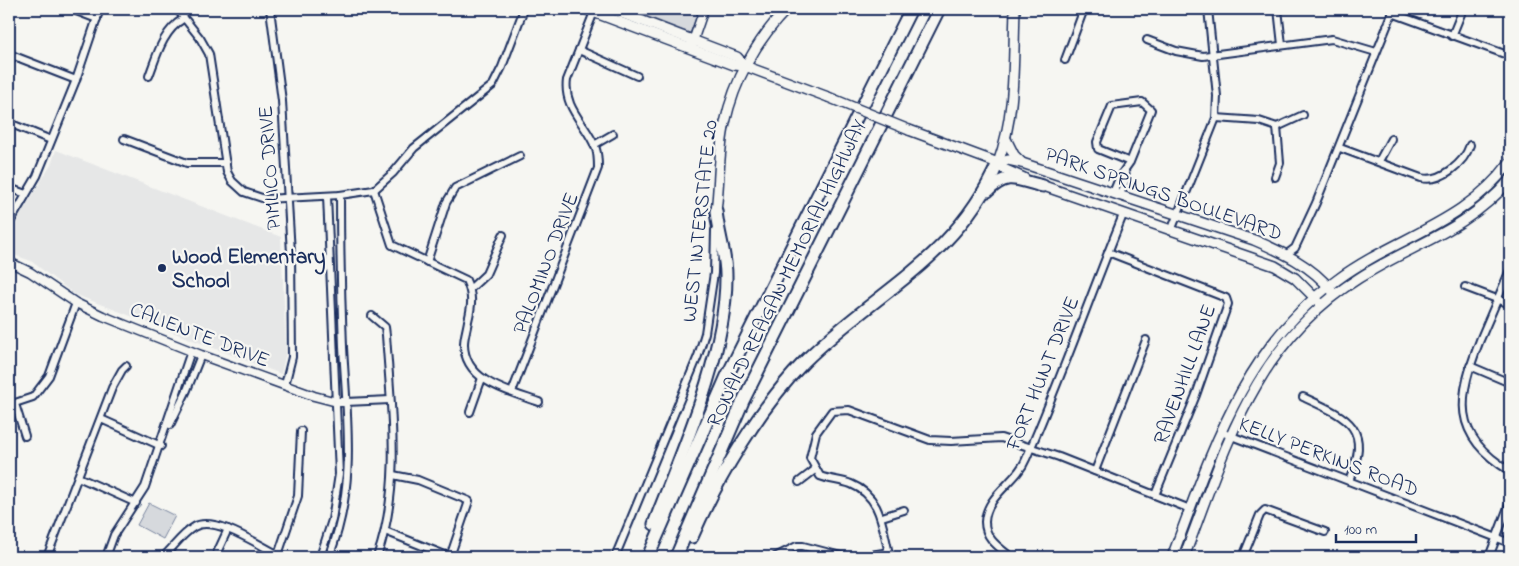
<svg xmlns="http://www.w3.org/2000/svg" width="1519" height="566" font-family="'Indie Flower',sans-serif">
<rect width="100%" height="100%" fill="#f6f6f2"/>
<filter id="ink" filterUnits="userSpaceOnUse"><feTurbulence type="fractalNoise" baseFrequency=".02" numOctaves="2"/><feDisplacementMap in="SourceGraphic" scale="10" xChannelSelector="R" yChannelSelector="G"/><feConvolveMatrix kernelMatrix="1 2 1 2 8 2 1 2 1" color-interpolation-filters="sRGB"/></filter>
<g filter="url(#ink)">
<polygon fill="#e6e7e7" points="56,150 281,237 286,352 281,374 74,294 31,261 9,253 9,233 51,165"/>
<g fill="#d6d9dd" stroke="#78849e">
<polygon points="628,9 700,9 690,33"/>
<polygon points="149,503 175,516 163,539 137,525"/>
</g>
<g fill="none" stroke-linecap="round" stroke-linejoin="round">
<defs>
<g id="minor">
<polyline points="71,9 97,19"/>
<polyline points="177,9 200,38 209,54 227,172 232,181 244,192 265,199 340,195 374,190 393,173 414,148 493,85 502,67 524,9"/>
<polyline points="270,9 282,101 291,253 292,357 285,385"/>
<polyline points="1278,9 1282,45"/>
<polyline points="1392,13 1510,56"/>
<polyline points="1452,36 1463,9"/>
<polyline points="1147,40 1176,51 1203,56 1332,39 1376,52"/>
<polyline points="579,50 637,76"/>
<polyline points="9,54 76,80"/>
<polyline points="1065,60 1084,9"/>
<path d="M 149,76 C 157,55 163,31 183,19"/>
<polyline points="1216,118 1259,121 1277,127"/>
<polyline points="9,123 51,140"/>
<polyline points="1277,127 1303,115"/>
<polyline points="124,139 187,163 226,163"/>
<polyline points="594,145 613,134"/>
<path d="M 1340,148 L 1421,178 C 1441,183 1464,163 1470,145"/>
<polyline points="1379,161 1391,139"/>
<polyline points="1275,177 1280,163 1277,127"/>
<polyline points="9,188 26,194"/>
<path d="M 374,190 L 392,245 L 466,280 C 473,295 472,305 468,321 C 467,328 464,337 464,344 C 464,382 511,392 539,402"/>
<polyline points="1113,193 1120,176 1130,162 1151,110 1142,102 1112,106 1097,142 1098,149 1130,162"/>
<polyline points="1120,195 1126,179 1125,170"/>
<polyline points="9,224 37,176 76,80 100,9"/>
<polyline points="1171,231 1216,118 1217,96 1208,9"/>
<polyline points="1108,252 1221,296 1226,298 1228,304 1196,395 1155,495"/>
<polyline points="1287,254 1295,248 1316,203 1394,9"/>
<polyline points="427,262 446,203 455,188 520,156"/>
<path d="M 1510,270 C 1500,293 1490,317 1480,340 C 1458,397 1450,435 1510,471"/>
<polyline points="1465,287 1510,304"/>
<polyline points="470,289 486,274 503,235"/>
<path d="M 372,316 L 385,327 L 386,335 C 391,409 402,486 377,557"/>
<polyline points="1470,366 1510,383"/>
<path d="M 512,392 L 598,168 C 598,162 598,155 596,149 C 587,124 563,109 567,80 L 594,12"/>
<path d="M 1303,397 C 1349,418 1372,427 1349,481"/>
<polyline points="346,402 390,400"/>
<polyline points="15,404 25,436"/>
<polyline points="9,405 33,397 49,376 76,303"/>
<polyline points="470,412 482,378"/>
<polyline points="101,419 161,446"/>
<polyline points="170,425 187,390 201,355"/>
<polyline points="1221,432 1510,543"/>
<polyline points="1095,471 1146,340"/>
<polyline points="393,475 418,480 469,501 450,557"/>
<polyline points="78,477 136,503"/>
<polyline points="799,482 816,469"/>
<polyline points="882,517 904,510"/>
<polyline points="385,531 450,557"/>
<polyline points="278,555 298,496 301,431"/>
<polyline points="47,557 112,388 122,370 126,366"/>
<polyline points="106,557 114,535 145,487 191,351"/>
<path d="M 163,557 C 173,548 182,534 194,527 C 215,514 263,548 283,557"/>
<polyline points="215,557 228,529"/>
<polyline points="320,557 332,520 339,474 327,196"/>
<path d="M 329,557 C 357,486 347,422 343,347 C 341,297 340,246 340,195"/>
<polyline points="615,557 698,356 705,333 714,273 715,230"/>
<polyline points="775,557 797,546 803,546 845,557"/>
<polyline points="859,557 889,552"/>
<path d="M 890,557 C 882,529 883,497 851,484 C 841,480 830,480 820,476 L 810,458 L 816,433 L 832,411 L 849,410 L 930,440 L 951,441 L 1001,438 L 1059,457 L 1190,509"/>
<path d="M 1011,557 C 1000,548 985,539 985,522 C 986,495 1017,482 1026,459 C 1061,379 1090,296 1123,215"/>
<polyline points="1243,557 1260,515 1265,510 1325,532"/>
<polyline points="1489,557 1510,502"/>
</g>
<g id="tertiary">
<polyline points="692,44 704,9"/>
<polyline points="9,262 30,272 76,303 103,316 201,355 314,396 337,402 346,402"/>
</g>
<g id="secondary">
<polyline points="585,9 734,65 745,66 828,97"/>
<polyline points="611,9 737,57 745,66"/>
<polyline points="909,130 998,163 1004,169 1024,178"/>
<polyline points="1006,139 1014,155 1022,163"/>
<path d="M 998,163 L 1008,160 L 1022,163 L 1254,240 C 1282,252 1311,265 1331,290"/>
<path d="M 998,163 C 1016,113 1013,62 1015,9"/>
<polyline points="1038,184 1275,266 1295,278 1318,301"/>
<path d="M 716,211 C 720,182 718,152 725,123 C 734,81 757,39 787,9"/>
<path d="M 1172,557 C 1211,454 1243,348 1337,280 C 1395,237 1465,224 1510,162"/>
<path d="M 1184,557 C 1226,448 1253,344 1359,278 C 1414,243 1465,232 1510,180"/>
</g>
<g id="motorway">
<path d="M 988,191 C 1009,170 1018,181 1043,186"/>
<path d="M 654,524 C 682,452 727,352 726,275 C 726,254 718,233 716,211"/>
<path d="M 692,537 C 717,479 760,407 804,362 C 874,292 956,260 998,163"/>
<polyline points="648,557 727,376 911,9"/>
<polyline points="676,557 743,401 939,9"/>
</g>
</defs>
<use href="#minor" stroke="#1b2f5e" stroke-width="10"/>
<use href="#tertiary" stroke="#1b2f5e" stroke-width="11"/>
<use href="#secondary" stroke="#1b2f5e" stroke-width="12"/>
<use href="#motorway" stroke="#1b2f5e" stroke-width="15"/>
<use href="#minor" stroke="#f6f6f2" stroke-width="6"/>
<use href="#tertiary" stroke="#f6f6f2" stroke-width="8"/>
<use href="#secondary" stroke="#f6f6f2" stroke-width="9"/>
<use href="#motorway" stroke="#f6f6f2" stroke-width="11"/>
<defs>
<polyline id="secondary-bridge" points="828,97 909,130"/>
</defs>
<use href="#secondary-bridge" stroke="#1b2f5e" stroke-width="12" stroke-linecap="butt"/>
<use href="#secondary-bridge" stroke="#f6f6f2" stroke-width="9"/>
</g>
</g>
<circle fill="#1b2f5e" stroke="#f6f6f2" stroke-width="2" cx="162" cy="268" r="5"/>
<g text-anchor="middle" stroke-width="4.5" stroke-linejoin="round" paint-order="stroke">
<g font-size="21" fill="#1b2f5e" stroke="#f6f6f2">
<text transform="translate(269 168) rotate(-94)" y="7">PIMLICO DRIVE</text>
<text transform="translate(1164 193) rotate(19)" y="7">PARK SPRINGS BOULEVARD</text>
<text transform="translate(699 221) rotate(-84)" y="7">WEST INTERSTATE 20</text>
<text transform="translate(545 263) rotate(-69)" y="7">PALOMINO DRIVE</text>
<text transform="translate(786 273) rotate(-64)" y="7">RONALD REAGAN MEMORIAL HIGHWAY</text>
<text transform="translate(200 334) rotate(21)" y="7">CALIENTE DRIVE</text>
<text transform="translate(1042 373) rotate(-68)" y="7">FORT HUNT DRIVE</text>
<text transform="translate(1184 374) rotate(-70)" y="7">RAVENHILL LANE</text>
<text transform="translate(1329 456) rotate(21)" y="7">KELLY PERKINS ROAD</text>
</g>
<g font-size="21" font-weight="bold" fill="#1b2f5e" stroke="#f6f6f2" text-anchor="start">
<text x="172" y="263">Wood Elementary<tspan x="172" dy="24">School</tspan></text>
</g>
</g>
<rect width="1519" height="566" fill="none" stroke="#f6f6f2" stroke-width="30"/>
<rect x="15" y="15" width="1489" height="536" fill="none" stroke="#1b2f5e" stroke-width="2" filter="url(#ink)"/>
<path d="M1336 534v8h80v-8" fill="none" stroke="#1b2f5e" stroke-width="2.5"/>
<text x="1344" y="534" font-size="15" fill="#1b2f5e" stroke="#f6f6f2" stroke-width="4" paint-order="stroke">100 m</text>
</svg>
